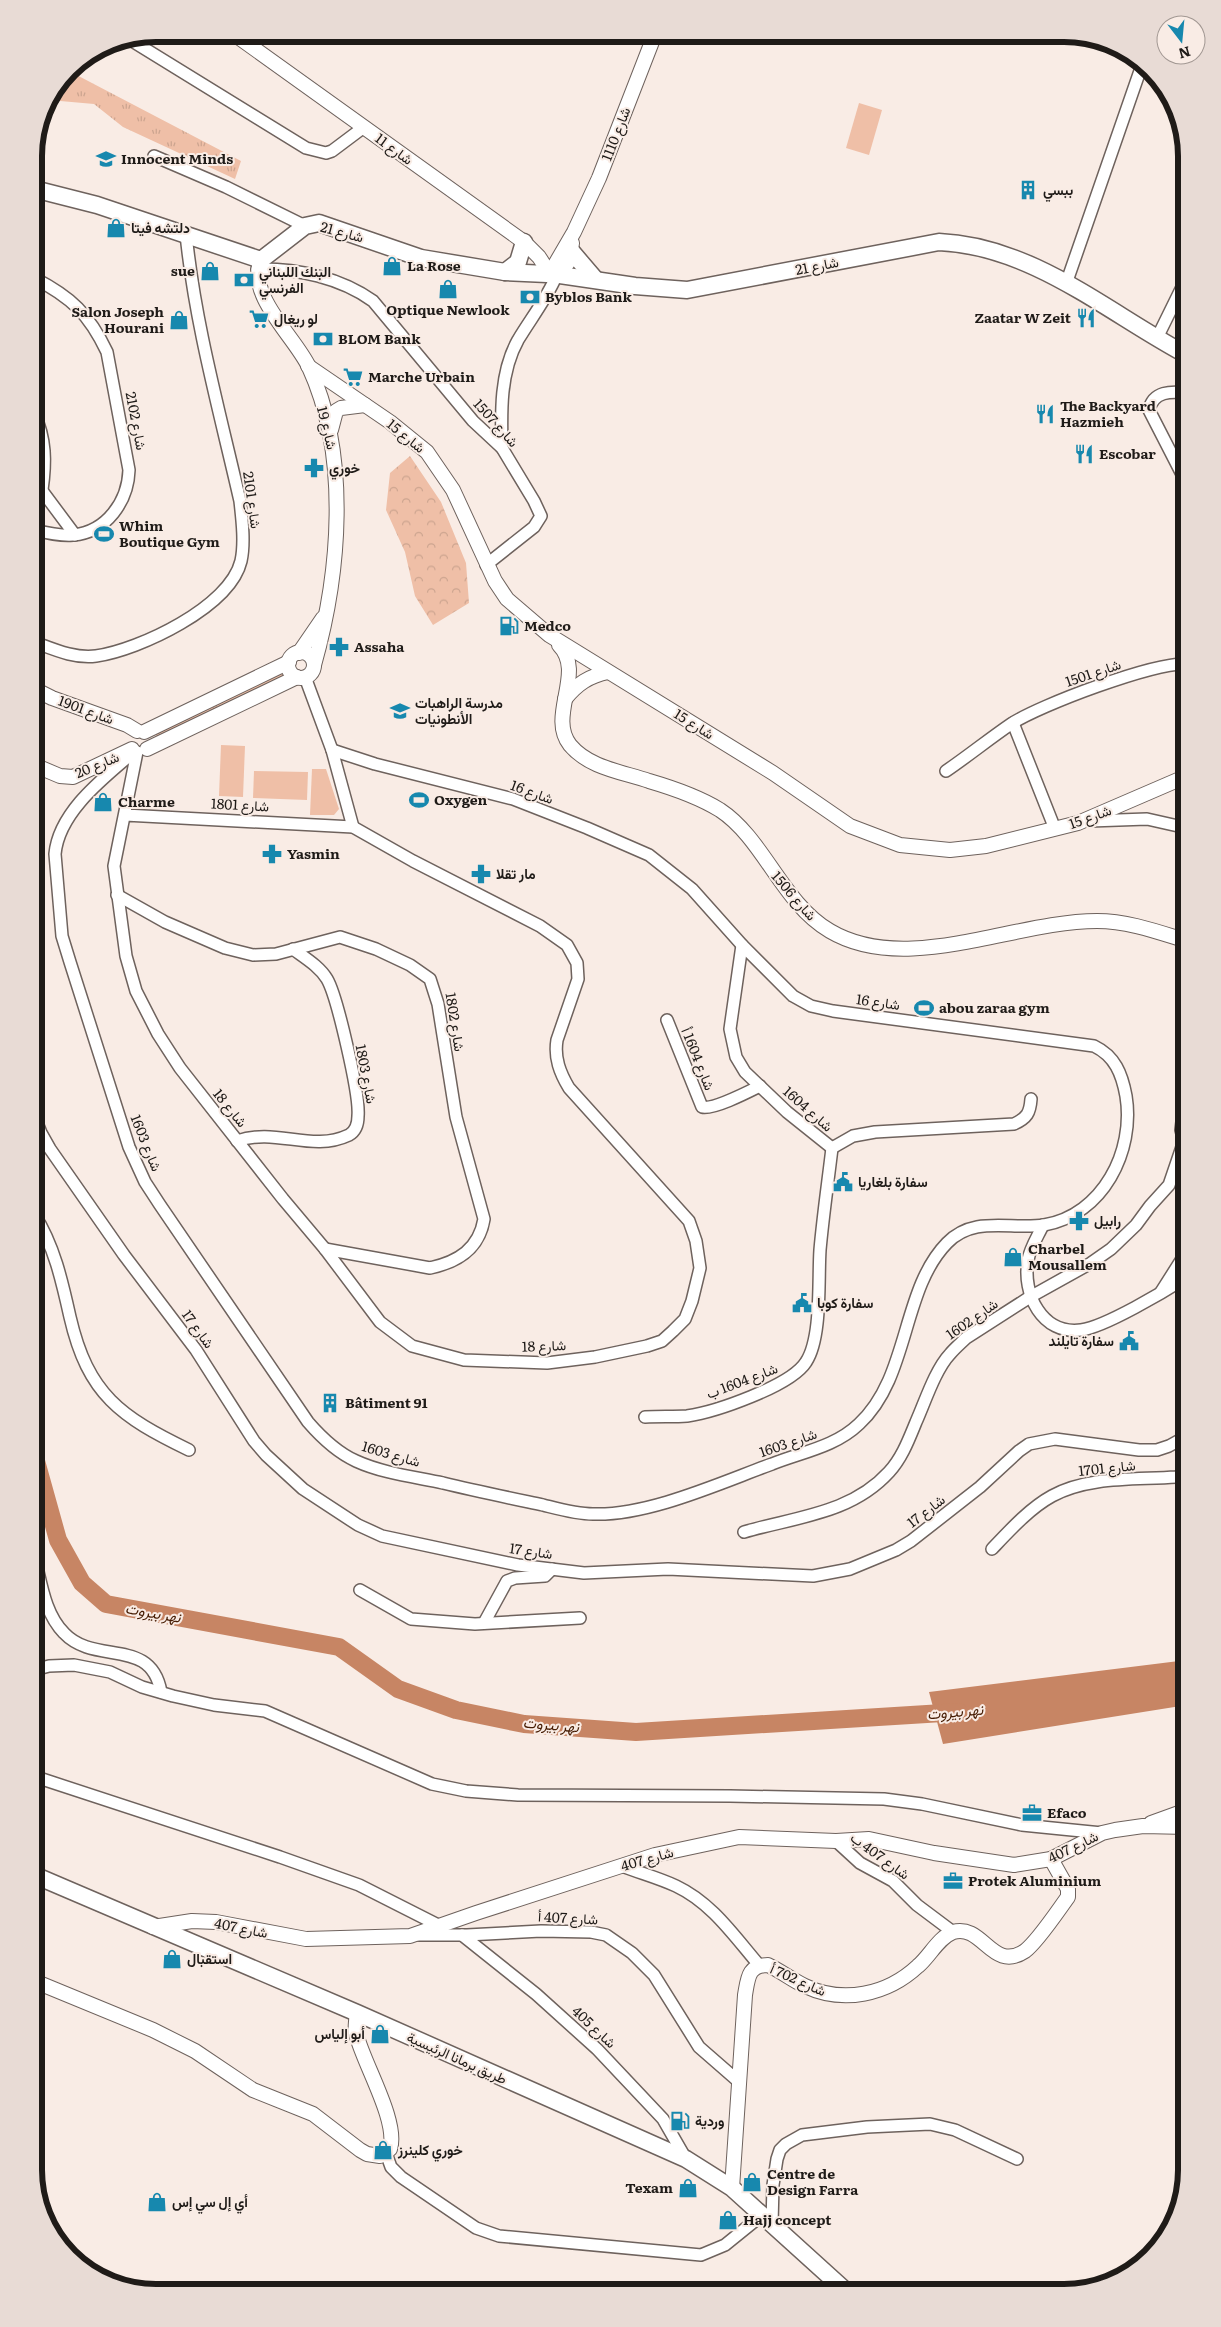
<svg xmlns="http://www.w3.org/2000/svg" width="1221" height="2327" font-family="Literata,Vazirmatn,serif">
<defs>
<pattern id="grass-tufts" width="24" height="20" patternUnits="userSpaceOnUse" patternTransform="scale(1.25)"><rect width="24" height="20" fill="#efbfa7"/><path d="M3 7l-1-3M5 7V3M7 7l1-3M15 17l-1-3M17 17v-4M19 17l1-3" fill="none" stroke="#cca48f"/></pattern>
<pattern id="forest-crowns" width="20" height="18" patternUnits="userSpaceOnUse" patternTransform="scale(1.25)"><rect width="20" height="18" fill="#efbfa7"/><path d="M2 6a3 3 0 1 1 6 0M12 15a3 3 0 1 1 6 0" fill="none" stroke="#cca48f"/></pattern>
</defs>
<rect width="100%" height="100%" fill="#f9ece5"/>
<g fill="url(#grass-tufts)">
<polygon points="69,71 241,161 235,179 123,127 94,104 49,100"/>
<polygon points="283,671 286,676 158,739 155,734"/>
</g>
<polygon fill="url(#forest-crowns)" points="410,456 441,502 466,563 469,603 433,625 415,596 405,552 386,510 390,473"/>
<g fill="#efbfa7">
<polygon points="859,103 882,110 869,155 846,148"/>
<polygon points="221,745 245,746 243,797 219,796"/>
<polygon points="312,769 326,769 339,809 334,815 310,815"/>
<polygon points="254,771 308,772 307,800 253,798"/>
</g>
<polygon fill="#c78564" points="1187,1660 1187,1705 943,1744 929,1692"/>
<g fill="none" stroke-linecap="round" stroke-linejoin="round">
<polyline stroke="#c78564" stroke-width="18" points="34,1454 58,1540 82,1583 106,1604 339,1647 398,1689 456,1710 524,1724 636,1732 959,1712"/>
<defs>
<g id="minor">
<polyline points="129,39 306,148 326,153 332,151 364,127"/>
<polyline points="154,156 226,187 305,226"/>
<path d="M 257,269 C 297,268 341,278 373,301 L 473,421 L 502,448 L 534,501 L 541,516 L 534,527 L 486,565"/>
<polyline points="1066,284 1142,65"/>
<polyline points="1157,338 1187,277"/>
<path d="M 34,413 C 46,439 46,462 42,490"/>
<path d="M 502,448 C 501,412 500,372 518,340 C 530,320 544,302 554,281"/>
<polyline points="34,480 75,535"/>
<path d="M 1187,484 L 1149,410 C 1153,391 1171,391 1187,393"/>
<path d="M 34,530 C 47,533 60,536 73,535 C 107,532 128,501 129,470 L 107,352 C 89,314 71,297 34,278"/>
<path d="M 34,642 C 53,649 75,659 96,656 C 139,650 230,607 241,561 C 245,543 242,519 240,501 C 220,413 195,324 186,234"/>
<polyline points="305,677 332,750 353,827"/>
<polyline points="1013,723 1055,829"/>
<path d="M 135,751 C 105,777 59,811 55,854 L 62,936 L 70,962 L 129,1147 L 145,1182 L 160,1205 L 308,1422 C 321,1437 336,1452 356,1461 C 382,1473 415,1477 443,1483 C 476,1491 510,1498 543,1505 C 559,1509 576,1514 593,1514 C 648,1516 720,1483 772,1464 C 802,1452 835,1447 859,1424 C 910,1377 901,1290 947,1243 C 974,1215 1010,1230 1044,1225 C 1103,1215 1135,1151 1126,1096 C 1122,1074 1115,1056 1094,1046 L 833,1011 L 811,1006 L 793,996 L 742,945 L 692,889 L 649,855 L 587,828 L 513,799 L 375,764 L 332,750"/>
<path d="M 946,771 C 968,756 989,739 1011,724 C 1040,705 1154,662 1187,664"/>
<path d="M 125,815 L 353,827 L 413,861 L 540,926 L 567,945 L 577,963 L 578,979 L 557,1040 C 554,1058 560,1073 569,1088 L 689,1221 L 696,1241 L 700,1268 L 692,1301 L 685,1319 L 673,1331 L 662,1341 L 647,1346 L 595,1357 L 547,1363 L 464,1360 L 412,1346 L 380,1322 L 325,1249 L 283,1199 L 180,1068 L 158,1034 L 136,991 L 126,956 L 114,866 L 137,752"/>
<polyline points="1090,821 1147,819 1187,828"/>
<path d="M 117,895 L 165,922 L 225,948 L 253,955 L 276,954 L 340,937 L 376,949 L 410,965 L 430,979 L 438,1004 L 456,1117 L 484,1219 C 479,1249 458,1262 430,1268 L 325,1249"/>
<polyline points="742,945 730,1029 736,1057 745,1072 787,1112 832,1148"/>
<path d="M 667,1020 L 702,1107 C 713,1110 748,1092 760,1086"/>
<polyline points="34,1115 41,1133 50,1149 124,1255 196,1350 254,1441 266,1455 303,1489 358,1525 382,1536 518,1565 584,1573 668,1569 813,1576 850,1569 896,1550 911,1541 980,1487 1019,1451 1029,1444 1055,1439 1139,1450 1157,1450 1169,1446 1187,1436"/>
<path d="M 237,1141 C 277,1127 311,1153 349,1135 C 356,1131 358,1124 358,1116 C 360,1095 337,996 327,979 C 319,966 305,958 293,949"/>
<path d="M 832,1148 L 853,1136 L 875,1132 L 1014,1124 C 1027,1118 1030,1113 1031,1099"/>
<path d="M 34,1214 C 54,1245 62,1281 70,1317 C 88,1395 121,1417 189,1450"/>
<path d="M 1043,1225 C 1038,1236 1030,1248 1028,1260 C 1022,1294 1042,1335 1081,1330 C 1105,1327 1165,1291 1187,1277"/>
<polyline points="1161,1292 1187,1251"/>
<path d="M 645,1417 C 659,1416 673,1417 687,1416 C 715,1412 791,1386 806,1362 C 822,1338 818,1280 820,1250 C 823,1216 828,1182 832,1148"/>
<path d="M 744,1532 C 795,1517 851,1514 889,1472 C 902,1458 909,1439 916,1422 C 925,1402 935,1370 950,1354 C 955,1348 961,1343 966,1338 L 1030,1297 L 1091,1263 L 1111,1249 L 1136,1225 L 1150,1206 L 1169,1185 L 1184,1141 L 1181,1130 L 1185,1097"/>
<path d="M 992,1549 C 1010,1530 1030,1508 1052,1496 C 1089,1476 1135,1480 1176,1477 L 1187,1474"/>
<path d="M 34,1555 C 41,1581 44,1613 64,1633 C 95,1666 151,1636 161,1692"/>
<polyline points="360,1590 411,1619 475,1624 580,1618"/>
<polyline points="484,1623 507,1581 515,1578 545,1576 552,1569"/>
<polyline points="34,1670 49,1666 74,1665 110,1672 142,1687 173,1696 214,1705 265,1711 432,1784 466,1791 518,1795 730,1796 884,1799 922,1804 1022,1825 1102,1833"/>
<polyline points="39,1778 280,1857 359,1885 438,1925"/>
<polyline points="836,1841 860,1863 893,1881 917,1905 953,1932"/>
<path d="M 622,1866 C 640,1873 659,1878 676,1886 C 712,1903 734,1936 759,1965"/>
<polyline points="419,1935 467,1935 541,1931 591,1932 606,1935 632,1953 654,1975 699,2047 738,2081"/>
<polyline points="462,1935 536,1994 597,2049 663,2119 686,2159"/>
<polyline points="386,2153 391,2167 401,2177 476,2228 499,2236 701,2255 725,2245 762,2215"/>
<polyline points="772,2224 773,2185 777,2159 780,2150 786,2144 802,2135 867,2127 930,2124 955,2130 1017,2159"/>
</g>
<g id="tertiary">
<polyline points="234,34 524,242 539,257 548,271"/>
<path d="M 261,260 C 246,295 295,337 309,367 C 350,456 340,573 314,665"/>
<polyline points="553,268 574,232 599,178 655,34"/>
<polyline points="560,274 569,261 572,243"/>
<polyline points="308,366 390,422 427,452 453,490 495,581 507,599 549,635 773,773 850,826 900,845 950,850 986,846 1078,823 1187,776"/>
<polyline points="331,430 336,411 341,408 365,405"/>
<path d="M 559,645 C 586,672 547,716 570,745 C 589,768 623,772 649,781 C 673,788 699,797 720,810 C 764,839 782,903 830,931 C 906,976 1014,921 1097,921 C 1128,921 1158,932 1187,941"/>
<circle cx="301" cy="665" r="13"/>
<polyline points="299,653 323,618"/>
<polyline points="34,689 52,698 127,725 137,731"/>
<path d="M 565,699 C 577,684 589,676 608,672"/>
<polyline points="144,732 289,662"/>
<polyline points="147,749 297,677"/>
<polyline points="34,765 60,776 73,777 132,749"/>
<polyline points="1151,1823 1187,1810"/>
<polyline points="153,1927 192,1921 216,1922 306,1939 410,1936 476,1913 655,1855 739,1837 836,1841 869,1839 934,1853 1014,1865 1051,1859 1102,1833 1115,1830 1143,1826 1187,1827"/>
<path d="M 34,1981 L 153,2030 L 195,2051 L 253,2090 L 313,2114 L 360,2150 L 367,2154 L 380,2156 L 390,2149 C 399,2121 362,2061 356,2033 C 355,2027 356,2020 357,2013"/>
<path d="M 732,2188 L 745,1995 C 748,1978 748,1965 768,1965 C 781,1971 792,1980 805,1986 C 843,2004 887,1995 918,1966 C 930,1956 938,1938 953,1932 C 983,1923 992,1973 1025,1951 C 1038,1941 1057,1912 1068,1897 L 1068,1889 L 1051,1859"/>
</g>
<g id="secondary">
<polyline points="34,189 97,205 261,260 305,226 319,223 421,258 505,272 547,274"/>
<polyline points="572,252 595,279"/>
<polyline points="505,272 518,262 524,242"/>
<path d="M 560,275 L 635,286 L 687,290 L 939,242 C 1033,246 1108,313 1187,355"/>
<polyline points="34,1875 357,2013 686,2159 732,2188 848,2293"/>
</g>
</defs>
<use href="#minor" stroke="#6e625d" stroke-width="14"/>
<use href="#tertiary" stroke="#6e625d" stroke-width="16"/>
<use href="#secondary" stroke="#6e625d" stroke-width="19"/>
<use href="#minor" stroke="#fff" stroke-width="11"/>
<use href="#tertiary" stroke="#fff" stroke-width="14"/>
<use href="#secondary" stroke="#fff" stroke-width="16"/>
</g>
<defs>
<symbol id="school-bare" viewBox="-9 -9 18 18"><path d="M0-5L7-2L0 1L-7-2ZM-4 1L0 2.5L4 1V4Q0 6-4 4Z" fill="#1788ae" stroke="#f9ece5" stroke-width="2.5" paint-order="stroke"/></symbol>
<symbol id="building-bare" viewBox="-9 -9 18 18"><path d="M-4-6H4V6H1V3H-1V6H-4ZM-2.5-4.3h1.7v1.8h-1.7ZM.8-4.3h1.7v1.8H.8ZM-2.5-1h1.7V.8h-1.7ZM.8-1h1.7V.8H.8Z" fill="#1788ae" stroke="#f9ece5" stroke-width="2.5" paint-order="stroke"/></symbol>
<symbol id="shop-bare" viewBox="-9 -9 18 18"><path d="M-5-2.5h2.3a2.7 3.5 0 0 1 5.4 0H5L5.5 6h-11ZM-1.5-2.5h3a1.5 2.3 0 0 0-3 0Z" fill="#1788ae" stroke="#f9ece5" stroke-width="2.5" paint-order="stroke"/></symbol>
<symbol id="bank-bare" viewBox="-9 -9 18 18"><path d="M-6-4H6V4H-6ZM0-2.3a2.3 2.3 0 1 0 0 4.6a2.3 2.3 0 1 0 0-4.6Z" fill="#1788ae" stroke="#f9ece5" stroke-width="2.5" paint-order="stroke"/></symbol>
<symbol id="restaurant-bare" viewBox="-9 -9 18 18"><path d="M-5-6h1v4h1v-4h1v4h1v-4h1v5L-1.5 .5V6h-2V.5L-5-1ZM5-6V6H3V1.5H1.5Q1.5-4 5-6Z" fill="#1788ae" stroke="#f9ece5" stroke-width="2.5" paint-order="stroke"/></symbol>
<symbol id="supermarket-bare" viewBox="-9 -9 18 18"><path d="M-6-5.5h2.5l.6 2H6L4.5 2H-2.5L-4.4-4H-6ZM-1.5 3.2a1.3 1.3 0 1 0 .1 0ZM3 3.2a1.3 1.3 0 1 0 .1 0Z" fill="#1788ae" stroke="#f9ece5" stroke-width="2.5" paint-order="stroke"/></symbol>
<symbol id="pharmacy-bare" viewBox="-9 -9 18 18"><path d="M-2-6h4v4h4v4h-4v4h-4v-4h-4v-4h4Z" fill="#1788ae" stroke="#f9ece5" stroke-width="2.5" paint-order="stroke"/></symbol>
<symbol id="stadium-bare" viewBox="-9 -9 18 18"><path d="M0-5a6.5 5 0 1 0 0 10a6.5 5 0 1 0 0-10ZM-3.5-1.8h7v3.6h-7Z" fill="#1788ae" stroke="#f9ece5" stroke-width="2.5" paint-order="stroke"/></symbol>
<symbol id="fuel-bare" viewBox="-9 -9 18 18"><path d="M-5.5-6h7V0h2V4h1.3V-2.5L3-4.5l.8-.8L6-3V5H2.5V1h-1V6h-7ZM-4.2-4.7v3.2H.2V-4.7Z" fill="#1788ae" stroke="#f9ece5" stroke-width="2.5" paint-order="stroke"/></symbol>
<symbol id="civic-bare" viewBox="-9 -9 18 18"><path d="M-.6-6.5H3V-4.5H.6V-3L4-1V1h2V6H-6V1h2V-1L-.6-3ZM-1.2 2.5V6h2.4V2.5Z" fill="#1788ae" stroke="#f9ece5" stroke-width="2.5" paint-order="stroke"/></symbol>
<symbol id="office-bare" viewBox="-9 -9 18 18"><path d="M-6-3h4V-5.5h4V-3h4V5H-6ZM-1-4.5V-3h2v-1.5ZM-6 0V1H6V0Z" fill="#1788ae" stroke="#f9ece5" stroke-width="2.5" paint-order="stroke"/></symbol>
</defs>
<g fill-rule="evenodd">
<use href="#school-bare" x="92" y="145" width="28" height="28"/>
<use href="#building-bare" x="1014" y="176" width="28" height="28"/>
<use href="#shop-bare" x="102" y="214" width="28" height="28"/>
<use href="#shop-bare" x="378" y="252" width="28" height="28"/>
<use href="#shop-bare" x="196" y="257" width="28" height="28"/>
<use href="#bank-bare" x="230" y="266" width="28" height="28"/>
<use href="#shop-bare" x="434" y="275" width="28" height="28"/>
<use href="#bank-bare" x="516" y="283" width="28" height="28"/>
<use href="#restaurant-bare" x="1072" y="304" width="28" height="28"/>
<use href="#supermarket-bare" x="245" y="305" width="28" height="28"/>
<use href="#shop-bare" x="165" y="306" width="28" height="28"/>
<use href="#bank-bare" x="309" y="325" width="28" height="28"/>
<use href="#supermarket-bare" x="339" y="363" width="28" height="28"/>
<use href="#restaurant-bare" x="1031" y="400" width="28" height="28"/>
<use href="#restaurant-bare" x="1070" y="440" width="28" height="28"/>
<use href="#pharmacy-bare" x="300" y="454" width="28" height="28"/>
<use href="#stadium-bare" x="90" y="520" width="28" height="28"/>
<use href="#fuel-bare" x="495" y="612" width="28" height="28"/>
<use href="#pharmacy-bare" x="325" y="633" width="28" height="28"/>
<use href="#school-bare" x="386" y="697" width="28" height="28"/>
<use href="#stadium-bare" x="405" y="786" width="28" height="28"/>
<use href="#shop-bare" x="89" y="788" width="28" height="28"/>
<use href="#pharmacy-bare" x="258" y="840" width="28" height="28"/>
<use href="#pharmacy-bare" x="467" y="860" width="28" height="28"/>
<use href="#stadium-bare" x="910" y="994" width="28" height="28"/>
<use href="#civic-bare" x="829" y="1168" width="28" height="28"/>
<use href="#pharmacy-bare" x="1065" y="1207" width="28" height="28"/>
<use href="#shop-bare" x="999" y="1243" width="28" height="28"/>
<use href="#civic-bare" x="788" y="1289" width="28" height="28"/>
<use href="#civic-bare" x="1115" y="1327" width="28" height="28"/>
<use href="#building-bare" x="316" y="1389" width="28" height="28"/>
<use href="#office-bare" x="1018" y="1799" width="28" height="28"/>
<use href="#office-bare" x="939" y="1867" width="28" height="28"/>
<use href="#shop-bare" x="158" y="1945" width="28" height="28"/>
<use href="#shop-bare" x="366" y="2020" width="28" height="28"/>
<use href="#fuel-bare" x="666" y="2107" width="28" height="28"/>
<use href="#shop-bare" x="369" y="2136" width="28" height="28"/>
<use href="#shop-bare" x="738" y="2168" width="28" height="28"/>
<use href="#shop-bare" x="674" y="2174" width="28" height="28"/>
<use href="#shop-bare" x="143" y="2188" width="28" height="28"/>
<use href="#shop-bare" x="714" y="2206" width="28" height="28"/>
</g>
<g text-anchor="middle" stroke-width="4" stroke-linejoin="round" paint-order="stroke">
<g font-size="14" fill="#1f1b18" stroke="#f9ece5">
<text transform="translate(616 134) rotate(-69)" y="5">شارع 1110</text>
<text transform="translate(394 149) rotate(36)" y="5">شارع 11</text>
<text transform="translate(342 232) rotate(15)" y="5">شارع 21</text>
<text transform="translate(817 266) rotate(-11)" y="5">شارع 21</text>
<text transform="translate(136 421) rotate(79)" y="5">شارع 2102</text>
<text transform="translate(496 423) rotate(48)" y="5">شارع 1507</text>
<text transform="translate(327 428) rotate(76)" y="5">شارع 19</text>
<text transform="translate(406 436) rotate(39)" y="5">شارع 15</text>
<text transform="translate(252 500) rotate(82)" y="5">شارع 2101</text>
<text transform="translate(1093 673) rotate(-19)" y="5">شارع 1501</text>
<text transform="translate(86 710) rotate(20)" y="5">شارع 1901</text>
<text transform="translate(694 724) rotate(32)" y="5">شارع 15</text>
<text transform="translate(97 765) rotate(-23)" y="5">شارع 20</text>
<text transform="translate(532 792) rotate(20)" y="5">شارع 16</text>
<text transform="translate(240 805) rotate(3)" y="5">شارع 1801</text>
<text transform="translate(1090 817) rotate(-20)" y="5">شارع 15</text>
<text transform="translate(794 896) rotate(49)" y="5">شارع 1506</text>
<text transform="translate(878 1002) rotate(8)" y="5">شارع 16</text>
<text transform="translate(455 1022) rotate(81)" y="5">شارع 1802</text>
<text transform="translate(698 1059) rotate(68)" y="5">شارع 1604 أ</text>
<text transform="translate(366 1074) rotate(79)" y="5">شارع 1803</text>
<text transform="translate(230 1108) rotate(51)" y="5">شارع 18</text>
<text transform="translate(808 1109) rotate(41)" y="5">شارع 1604</text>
<text transform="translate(146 1143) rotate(68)" y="5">شارع 1603</text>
<text transform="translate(972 1319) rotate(-35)" y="5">شارع 1602</text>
<text transform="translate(198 1329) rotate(54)" y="5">شارع 17</text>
<text transform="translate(544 1346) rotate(-2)" y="5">شارع 18</text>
<text transform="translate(742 1381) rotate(-21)" y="5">شارع 1604 ب</text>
<text transform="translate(788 1443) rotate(-19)" y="5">شارع 1603</text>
<text transform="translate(391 1454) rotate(16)" y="5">شارع 1603</text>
<text transform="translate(1107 1468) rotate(-6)" y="5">شارع 1701</text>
<text transform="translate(926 1511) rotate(-38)" y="5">شارع 17</text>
<text transform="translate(531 1551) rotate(8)" y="5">شارع 17</text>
<text transform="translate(1073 1847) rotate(-26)" y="5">شارع 407</text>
<text transform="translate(880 1856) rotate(36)" y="5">شارع 407 ب</text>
<text transform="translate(647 1859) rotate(-16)" y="5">شارع 407</text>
<text transform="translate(568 1918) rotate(3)" y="5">شارع 407 أ</text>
<text transform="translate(241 1928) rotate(11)" y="5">شارع 407</text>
<text transform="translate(798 1980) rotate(24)" y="5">شارع 702 أ</text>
<text transform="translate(594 2027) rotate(43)" y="5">شارع 405</text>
<text transform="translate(457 2058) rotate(24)" y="5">طريق برمانا الرئيسية</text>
</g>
<g font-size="14" font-weight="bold" fill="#1f1b18" stroke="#f9ece5" text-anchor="start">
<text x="121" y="164">Innocent Minds</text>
<text x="1043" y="195">ببسي</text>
<text x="131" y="233">دلتشه فيتا</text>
<text x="407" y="271">La Rose</text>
<text x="195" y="276" text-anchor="end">sue</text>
<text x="259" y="277">البنك اللبناني<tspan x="259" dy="16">الفرنسي</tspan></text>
<text x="545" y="302">Byblos Bank</text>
<text x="448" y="315" text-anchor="middle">Optique Newlook</text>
<text x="164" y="317" text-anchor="end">Salon Joseph<tspan x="164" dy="16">Hourani</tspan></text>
<text x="1071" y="323" text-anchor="end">Zaatar W Zeit</text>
<text x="274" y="324">لو ريغال</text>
<text x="338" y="344">BLOM Bank</text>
<text x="368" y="382">Marche Urbain</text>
<text x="1060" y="411">The Backyard<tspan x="1060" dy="16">Hazmieh</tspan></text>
<text x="1099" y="459">Escobar</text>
<text x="329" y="473">خوري</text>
<text x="119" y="531">Whim<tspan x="119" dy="16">Boutique Gym</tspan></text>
<text x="524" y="631">Medco</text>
<text x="354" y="652">Assaha</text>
<text x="415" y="708">مدرسة الراهبات<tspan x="415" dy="16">الأنطونيات</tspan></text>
<text x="434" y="805">Oxygen</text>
<text x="118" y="807">Charme</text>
<text x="287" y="859">Yasmin</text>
<text x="496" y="879">مار تقلا</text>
<text x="939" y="1013">abou zaraa gym</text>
<text x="858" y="1187">سفارة بلغاريا</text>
<text x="1094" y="1226">رابيل</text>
<text x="1028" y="1254">Charbel<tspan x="1028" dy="16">Mousallem</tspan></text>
<text x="817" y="1308">سفارة كوبا</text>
<text x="1114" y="1346" text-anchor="end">سفارة تايلند</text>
<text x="345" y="1408">Bâtiment 91</text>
<text x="1047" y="1818">Efaco</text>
<text x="968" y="1886">Protek Aluminium</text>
<text x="187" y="1964">استقبال</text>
<text x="365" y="2039" text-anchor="end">أبو إلياس</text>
<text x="695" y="2126">وردية</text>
<text x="398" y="2155">خوري كلينرز</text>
<text x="767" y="2179">Centre de<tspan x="767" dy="16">Design Farra</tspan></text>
<text x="673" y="2193" text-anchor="end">Texam</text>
<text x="172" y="2207">أي إل سي إس</text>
<text x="743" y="2225">Hajj concept</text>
</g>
<g font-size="15" font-style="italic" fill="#461c03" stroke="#f9ece5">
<text transform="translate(153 1613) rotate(10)" y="5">نهر بيروت</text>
<text transform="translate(955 1712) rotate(-5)" y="5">نهر بيروت</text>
<text transform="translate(551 1725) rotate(5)" y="5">نهر بيروت</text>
</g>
</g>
<path d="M0 0H1221V2327H0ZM156 42H1064A114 114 0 0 1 1178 156V2170A114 114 0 0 1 1064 2284H156A114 114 0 0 1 42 2170V156A114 114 0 0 1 156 42Z" fill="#e8dbd5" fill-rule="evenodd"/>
<path fill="none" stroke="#1f1b18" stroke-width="6" d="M156 42H1064A114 114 0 0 1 1178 156V2170A114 114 0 0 1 1064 2284H156A114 114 0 0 1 42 2170V156A114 114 0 0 1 156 42Z"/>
<g transform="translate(1181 40) rotate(164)"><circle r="24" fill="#f9ece5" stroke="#a29893"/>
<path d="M0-4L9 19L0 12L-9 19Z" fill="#1788ae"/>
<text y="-8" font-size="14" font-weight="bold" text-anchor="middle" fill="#1f1b18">N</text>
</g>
</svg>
